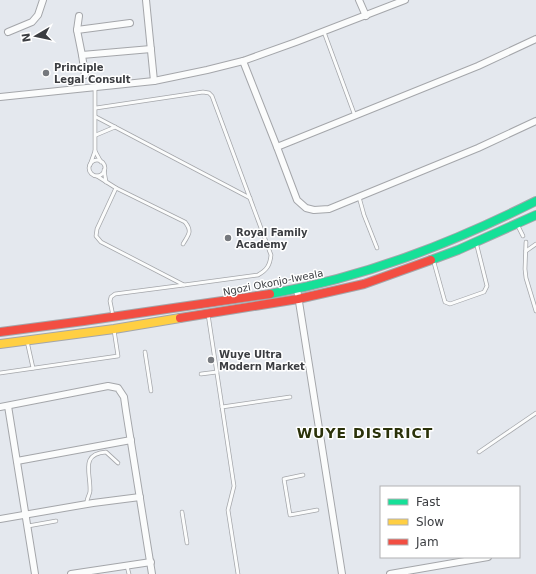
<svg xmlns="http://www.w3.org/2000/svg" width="536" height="574" font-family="'DejaVu Sans',sans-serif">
<rect width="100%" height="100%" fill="#e4e8ee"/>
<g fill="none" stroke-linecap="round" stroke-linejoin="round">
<defs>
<g id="lane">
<polyline points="324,32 355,116"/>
<path d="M 96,108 L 203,92 L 209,93 L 212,96 L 271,255 C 270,265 267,270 258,275 L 184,285 L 101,242 L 96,236 L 97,229 L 116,188"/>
<polyline points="96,117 250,198"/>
<polyline points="96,135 115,127"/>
<polyline points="95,151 101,162"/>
<circle cx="97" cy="168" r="8"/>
<polyline points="90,165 95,151 95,87"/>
<polyline points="104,170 106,182"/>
<path d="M 97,176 L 116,188 L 185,222 C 193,232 188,235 183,244"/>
<polyline points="359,197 364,215 377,248"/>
<polyline points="517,224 523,236"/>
<polyline points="526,242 525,269 526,278 536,311"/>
<polyline points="526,251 536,244"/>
<polyline points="433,259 445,302 450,304 484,292 487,286 476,242"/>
<polyline points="208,314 234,486 228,510 238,574"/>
<polyline points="113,316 110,301 111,297 115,294 184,285"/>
<polyline points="27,341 33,368"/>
<polyline points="145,352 151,391"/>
<polyline points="0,373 118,356 114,330"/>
<polyline points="201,374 217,372"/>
<polyline points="222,407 290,397"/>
<polyline points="479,452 536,413"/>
<polyline points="303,475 284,479 290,515 317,510"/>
<path d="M 87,504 C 86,498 91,494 90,489 C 90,471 81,454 106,452 L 118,463"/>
<polyline points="182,512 187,543"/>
<polyline points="28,526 56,521"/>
<polyline points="127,566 129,574"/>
</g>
<g id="street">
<polyline points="146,0 154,81"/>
<polyline points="359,0 366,16"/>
<polyline points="79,16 77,30 82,55"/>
<polyline points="77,30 130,23"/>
<polyline points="8,32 32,22 38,15 43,0"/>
<polyline points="243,61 277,147 297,200 306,208 314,210 329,209 478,148 536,121"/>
<polyline points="85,75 82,55 151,49"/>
<polyline points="0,97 154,81 207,70 243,61 296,42 405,0"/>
<polyline points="277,147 478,66 536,39"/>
<polyline points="297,289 342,574"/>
<polyline points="8,406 35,574"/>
<polyline points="0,407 108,386 118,388 124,397 126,411 152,574"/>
<polyline points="17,461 131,440"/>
<polyline points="0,519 93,503 140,497"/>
<polyline points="71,574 151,562"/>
<polyline points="390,574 488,557"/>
</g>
<g id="fast">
<polyline points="431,260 458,250 536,215"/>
<path d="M 270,294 C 365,277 450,244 536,201"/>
</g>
<polyline id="slow" points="0,344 114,329 180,318"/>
<g id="jam">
<polyline points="180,318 298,299 364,284 431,260"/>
<polyline points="0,332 84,321 270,294"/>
</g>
</defs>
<use href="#lane" stroke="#a4a6aa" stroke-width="4.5"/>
<use href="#street" stroke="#a4a6aa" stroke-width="8"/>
<use href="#fast" stroke="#a4a6aa" stroke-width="10"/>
<use href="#slow" stroke="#a4a6aa" stroke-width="10"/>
<use href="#jam" stroke="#a4a6aa" stroke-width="10"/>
<use href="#lane" stroke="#fbfcfc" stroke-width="3"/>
<use href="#street" stroke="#fbfcfc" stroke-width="6"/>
<use href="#fast" stroke="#16e098" stroke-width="8"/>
<use href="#slow" stroke="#ffcf43" stroke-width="8"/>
<use href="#jam" stroke="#f24e42" stroke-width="8"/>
</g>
<g fill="#76797e" stroke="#fff" stroke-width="1.5">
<circle cx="46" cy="73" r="4"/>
<circle cx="228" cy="238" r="4"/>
<circle cx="211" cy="360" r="4"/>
</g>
<g text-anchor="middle" stroke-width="3" stroke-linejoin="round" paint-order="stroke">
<g font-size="10" font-weight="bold" fill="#3b3d41" stroke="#fff" text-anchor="start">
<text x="54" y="71">Principle<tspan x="54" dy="12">Legal Consult</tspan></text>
<text x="236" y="236">Royal Family<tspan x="236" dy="12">Academy</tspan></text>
<text x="219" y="358">Wuye Ultra<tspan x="219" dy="12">Modern Market</tspan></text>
</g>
<g font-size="10" fill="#3b3d41" stroke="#fff">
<text transform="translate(273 282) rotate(-11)" y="4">Ngozi Okonjo-Iweala</text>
</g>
<g font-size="14" font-weight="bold" letter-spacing="1" fill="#2b320a" stroke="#fff">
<text x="365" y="438">WUYE DISTRICT</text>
</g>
</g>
<rect x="380" y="486" width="140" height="72" fill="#ffffff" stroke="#b1b1b3"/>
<rect x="388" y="499" width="20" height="6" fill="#16e098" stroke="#b1b1b3"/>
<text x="416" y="506" font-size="12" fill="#3b3d41">Fast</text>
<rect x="388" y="519" width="20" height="6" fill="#ffcf43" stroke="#b1b1b3"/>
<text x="416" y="526" font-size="12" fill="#3b3d41">Slow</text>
<rect x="388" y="539" width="20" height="6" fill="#f24e42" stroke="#b1b1b3"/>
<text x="416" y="546" font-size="12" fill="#3b3d41">Jam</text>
<g transform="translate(36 36) rotate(261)" stroke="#ffffff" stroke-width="3" paint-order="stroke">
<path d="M0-3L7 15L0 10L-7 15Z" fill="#3b3d41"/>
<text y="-6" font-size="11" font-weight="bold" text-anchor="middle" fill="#3b3d41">N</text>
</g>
</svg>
